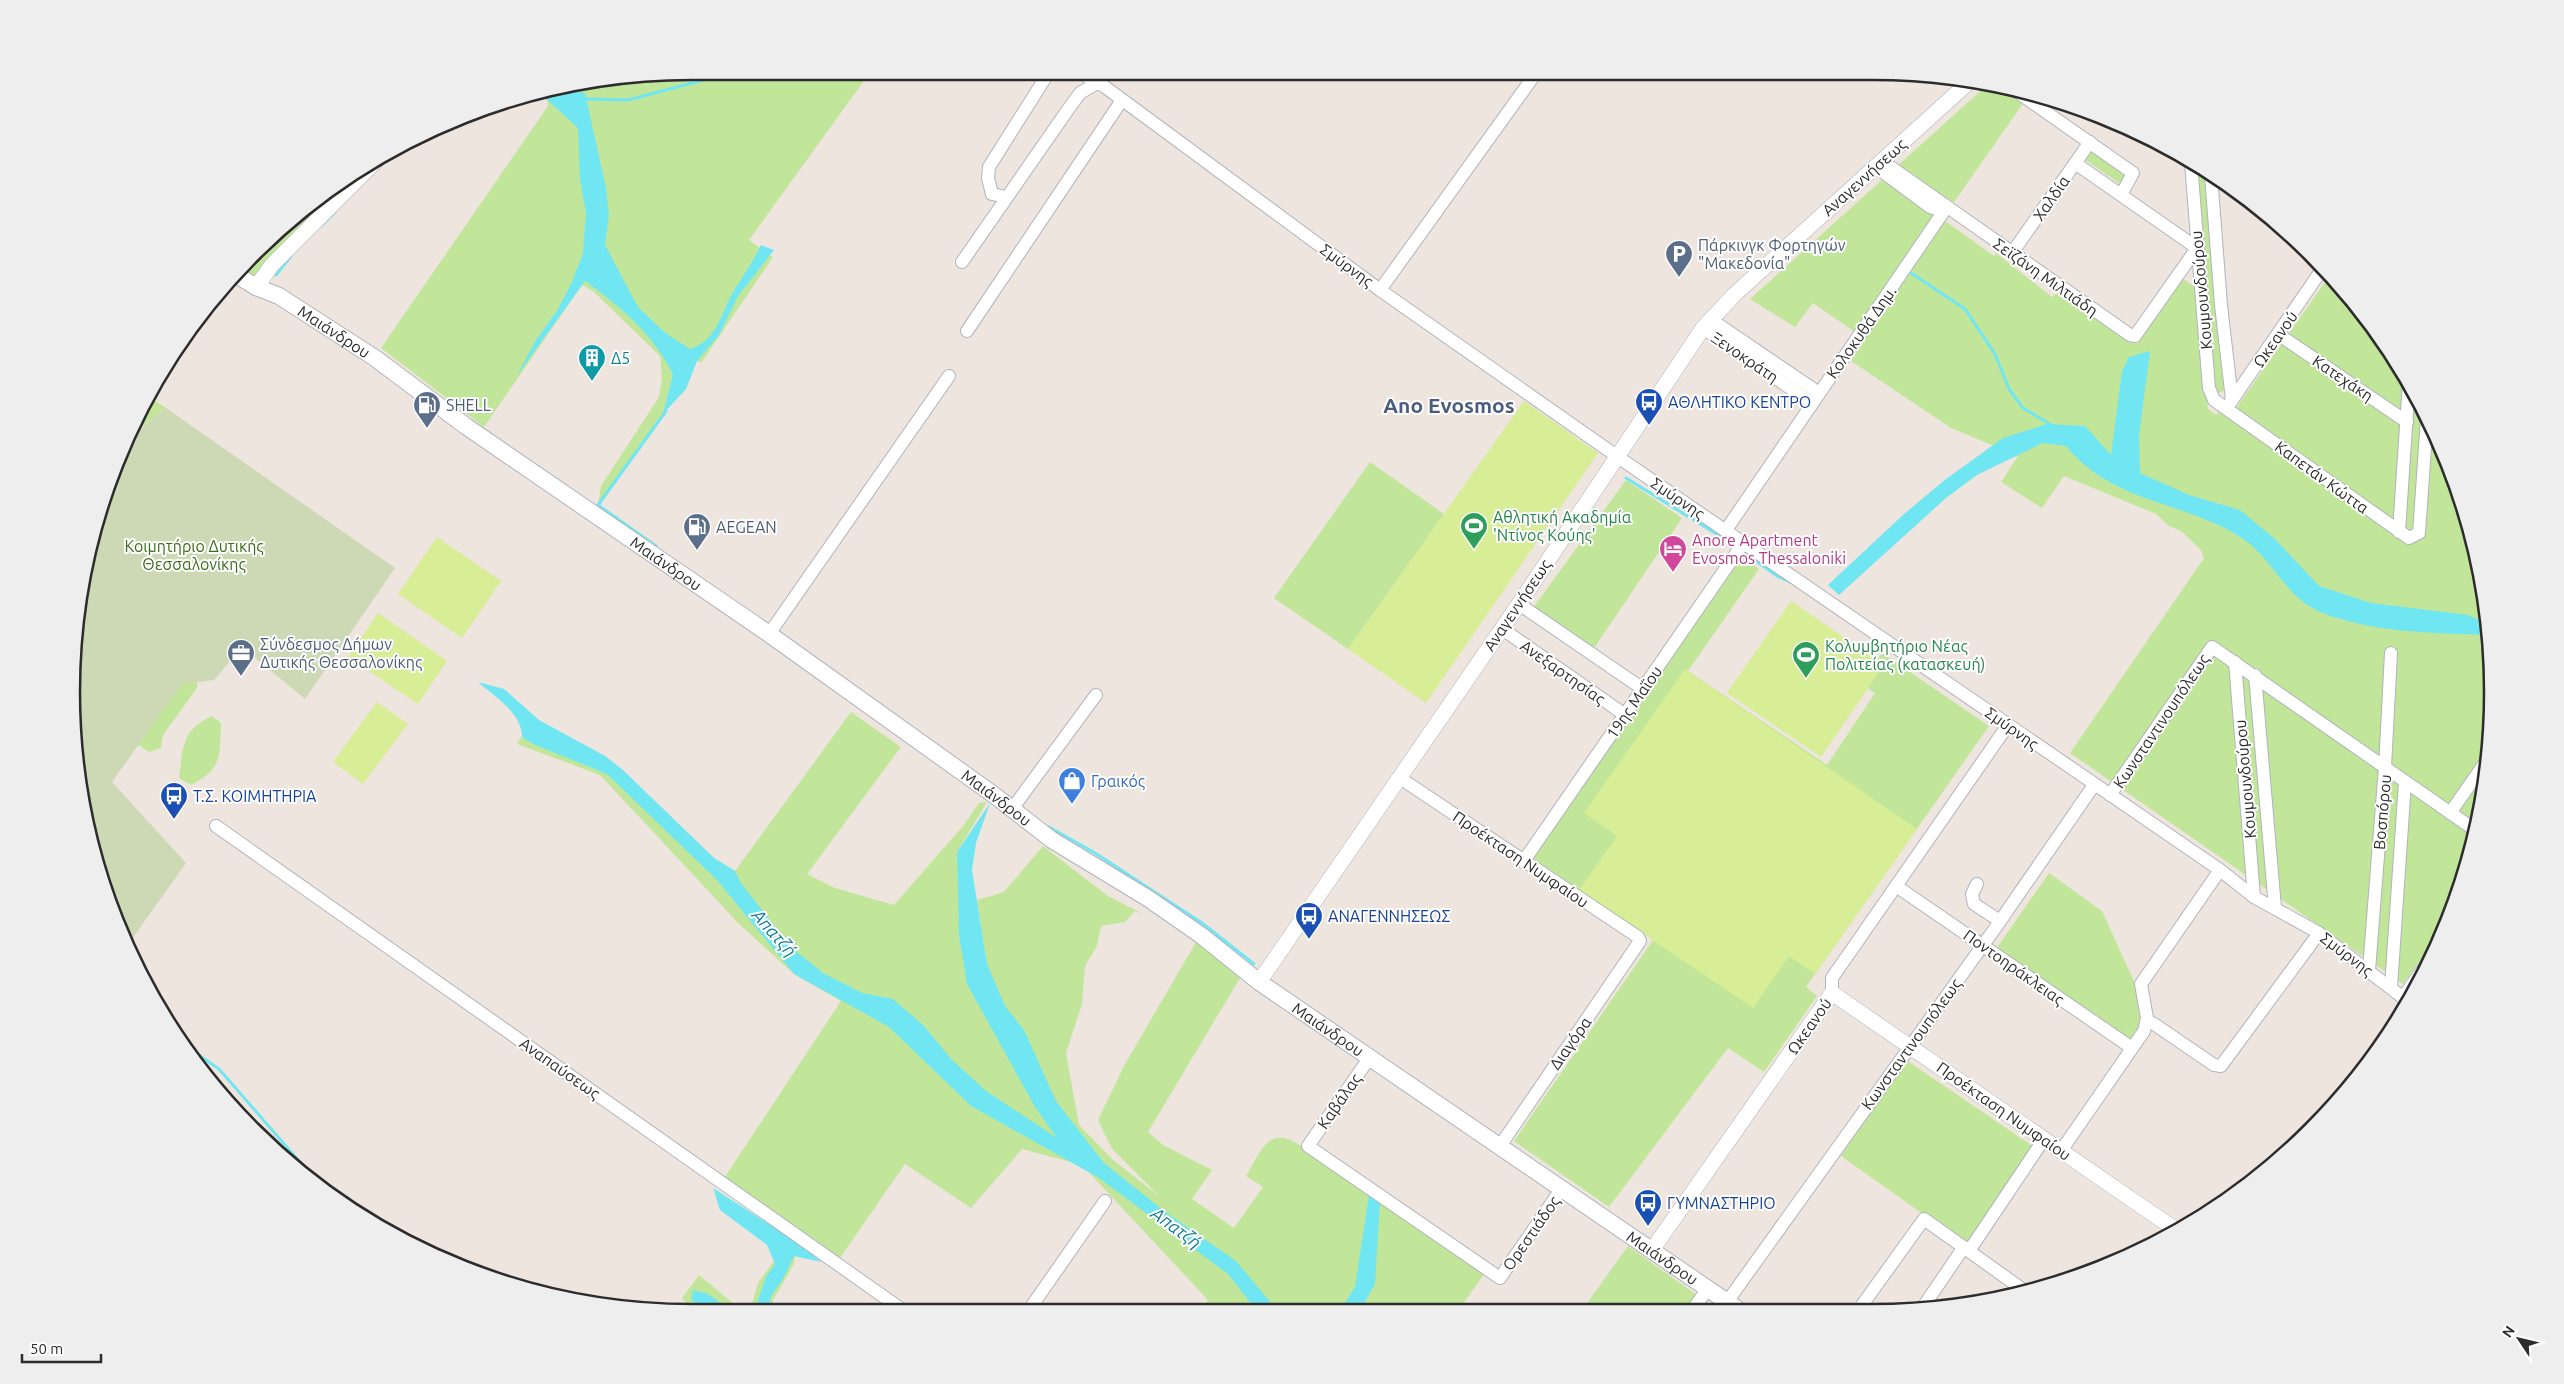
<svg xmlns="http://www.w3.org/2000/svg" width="2564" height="1384" font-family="Ubuntu,sans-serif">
<rect width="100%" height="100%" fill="#eee5df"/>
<g fill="#c1e69a">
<polygon points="692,71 871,71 749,240 773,257 701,363 684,352 687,380 598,505 601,486 659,397 662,378 660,356 593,291 582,285 484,427 381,348 548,106 545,90 571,83"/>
<polygon points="1987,85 2043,96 2039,101 2029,95 1954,202 1944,197 1934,213 1994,256 1996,253 2052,297 2058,292 2136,344 2182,278 2195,287 2208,409 2216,415 2218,412 2229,418 2330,275 2339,283 2410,382 2460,493 2487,611 2491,733 2472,853 2443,929 2403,984 2070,753 2204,558 2201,550 2181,531 2169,526 2156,514 2064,476 2042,508 2001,482 2018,456 1951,428 1851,361 1865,339 1813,303 1795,327 1750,299"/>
<polygon points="2091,148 2130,176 2123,186 2084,159"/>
<polygon points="2198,167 2204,171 2215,309 2218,315 2225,383 2224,391 2216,393"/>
<polygon points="358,170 252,281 237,271 314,200"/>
<polygon points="149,397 166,408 127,438"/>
<polygon points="1370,462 1444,514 1348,649 1274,598"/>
<polygon points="1626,480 1682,518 1590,654 1530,612"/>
<polygon points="1744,558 1759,569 1688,671 1827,765 1875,693 1862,684 1882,653 1989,726 1806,987 1817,996 1764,1072 1728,1048 1609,1207 1514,1141 1660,930 1620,858 1592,899 1530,857 1737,559"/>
<polygon points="186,668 197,682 197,688 163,735 161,748 149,752 123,735"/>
<path d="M 851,712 L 901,747 L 807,874 L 835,888 L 894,905 L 963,826 L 979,803 L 987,802 L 957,852 L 987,964 L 977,900 L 1004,892 L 1043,846 L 1108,896 L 1151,918 L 1135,911 L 1125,922 L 1101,926 L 1097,946 L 1085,966 L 1082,1004 L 1066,1053 L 1079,1125 L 1112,1159 L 1160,1197 L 1112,1149 L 1098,1120 L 1124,1066 L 1196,942 L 1240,978 L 1148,1132 L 1163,1145 L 1212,1170 L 1192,1199 L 1234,1228 L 1263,1187 L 1246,1176 C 1260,1153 1268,1125 1298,1144 L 1484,1274 L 1463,1304 L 1470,1309 L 1201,1310 L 1208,1300 L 1082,1165 L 1022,1149 L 971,1208 L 905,1164 L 833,1268 L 719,1186 L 841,1001 L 794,974 L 740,925 L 600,775 L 517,744 L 527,728 L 607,757 L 714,858 L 735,871 Z"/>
<path d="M 212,716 L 221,723 C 219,756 224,768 191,785 L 179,778 C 183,748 181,730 212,716 Z"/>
<polygon points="2049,873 2102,911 2138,990 2142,1026 2128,1045 1994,952"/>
<polygon points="1906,1060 2037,1149 1968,1246 1841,1156"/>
<polygon points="1628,1246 1715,1308 1583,1309"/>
<polygon points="776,1249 796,1249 794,1264 773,1300 773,1311 693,1311 682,1298 699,1275 740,1309 751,1307 758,1283 774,1261"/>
</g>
<polygon fill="#cdd8b5" points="166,408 395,568 305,699 242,647 214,680 182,684 112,782 186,863 127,946 119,930 92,852 73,733 73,651 92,532 119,454 127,439"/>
<g fill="#d7ed96">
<polygon points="1524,401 1598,453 1426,703 1348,649"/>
<polygon points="437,537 501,581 462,638 398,594"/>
<polygon points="1791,601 1884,665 1821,757 1727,693"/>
<polygon points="378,613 447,661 418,704 348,657"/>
<polygon points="1685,669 1917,829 1815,974 1789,956 1753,1008 1579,890 1617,836 1584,813"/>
<polygon points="377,702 408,724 363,784 333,762"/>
</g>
<g fill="#70e6f2">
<path d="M 569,84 L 572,91 L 585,93 L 606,188 L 609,215 L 605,245 L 638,307 L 664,332 L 690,349 C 717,341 721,313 733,292 C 743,276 753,262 761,245 L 774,250 L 738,296 L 719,335 L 697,361 L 686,389 L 663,414 L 673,374 C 652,333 622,308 585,281 L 516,377 L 536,340 L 558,309 L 572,282 L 583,253 L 586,213 L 580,180 L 578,128 L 541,94 L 544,90 Z"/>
<path d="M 2150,351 L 2139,435 L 2140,473 L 2189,495 L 2240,510 L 2275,539 L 2319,586 L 2371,603 L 2468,615 L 2488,624 L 2488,635 C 2439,633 2388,633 2341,619 C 2330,616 2315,611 2306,604 C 2286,591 2267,556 2246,541 C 2188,500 2115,506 2066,446 L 2043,443 L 1977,475 L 1946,498 L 1839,595 L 1828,585 L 1904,514 L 1946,479 L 2003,438 L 2047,424 L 2085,426 L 2111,455 L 2122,371 L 2129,357 Z"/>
<path d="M 478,682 L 504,689 L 539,720 L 605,756 L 623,770 L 714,858 L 735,871 L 740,882 L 791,947 L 823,973 L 862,993 L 893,999 L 924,1026 L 952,1060 L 986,1091 L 1057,1138 L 1035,1107 L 967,984 L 959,935 L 957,852 L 990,803 L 976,843 L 972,870 L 987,964 L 1005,1006 L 1024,1030 L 1056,1101 L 1104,1163 L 1164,1211 L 1236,1261 L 1276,1309 L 1256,1310 L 1228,1274 L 1099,1178 L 971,1106 L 889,1027 L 794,974 L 717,880 L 607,774 L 533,744 L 522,737 C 522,713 495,697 478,682 Z"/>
<polygon points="713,1188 801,1245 821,1262 794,1256 783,1279 771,1296 768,1311 754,1311 766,1277 775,1264 767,1245 720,1210"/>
<polygon points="1369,1195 1380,1203 1375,1284 1361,1309 1341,1309 1355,1287"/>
<polygon points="693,1290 708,1294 732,1311 704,1311 691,1299"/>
</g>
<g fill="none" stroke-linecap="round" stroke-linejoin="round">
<g stroke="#70e6f2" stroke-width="3">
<polyline points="587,99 628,100 726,74 745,71"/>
<polyline points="322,225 335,212"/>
<polyline points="1908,271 1965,309 1995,354 2009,389 2023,408 2053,426"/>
<polyline points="276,275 291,256"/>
<polyline points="1626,478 1736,546"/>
<polyline points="656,546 598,505 666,411"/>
<polyline points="1741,550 1777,576 1790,582"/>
<polyline points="1049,827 1095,853 1202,923 1254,964"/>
<polyline points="180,1042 219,1069 325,1191"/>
</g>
<defs>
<g id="minor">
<polyline points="1079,72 1105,87 1380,290 1618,457 2220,870 2254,897 2319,933 2406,1000"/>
<polyline points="2013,89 2133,173 2121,195"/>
<polyline points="1882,161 2130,335 2135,336 2197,248 2075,163"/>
<polyline points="2191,163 2209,388 2214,400 2409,538 2419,533 2427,419"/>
<polyline points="1876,167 1930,207 1940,210 1946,208"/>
<polyline points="2211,175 2221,305 2232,400"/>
<polyline points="1006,197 992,194 988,178 989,167 1049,72"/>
<polyline points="2012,253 2090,142"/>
<polyline points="962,262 1067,111 1080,93 1097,83"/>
<polyline points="1380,290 1536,73"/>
<polyline points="1710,319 1819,393"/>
<polyline points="1703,328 1812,403"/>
<polyline points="967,331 1122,100"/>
<polyline points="2278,334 2407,422"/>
<polyline points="2230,403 2323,268"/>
<polyline points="1726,530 1946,208"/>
<polyline points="2399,532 2409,381"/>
<polyline points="1519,604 1643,689"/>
<polyline points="1501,628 1625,715"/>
<polyline points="769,634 949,376"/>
<polyline points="2235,662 2254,897"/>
<polyline points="2255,675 2275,908"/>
<polyline points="1400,778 1638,937 1640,941 1500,1146"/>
<polyline points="2110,795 2212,647 2475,830"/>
<polyline points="1012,809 1096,695"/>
<polyline points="2450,813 2487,760"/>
<polyline points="216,826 904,1311"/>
<polyline points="1523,862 1744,542"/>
<polyline points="1977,884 1972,894 1974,904 2000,921"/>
<polyline points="1896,886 2132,1048"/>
<polyline points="2369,970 2385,767 2391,653"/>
<polyline points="2391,987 2405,782"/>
<polyline points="1832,993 1832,978 2008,725"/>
<polyline points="2403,997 2433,955"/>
<polyline points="2147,1021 2154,1024 2214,1065 2221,1066 2319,933"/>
<polyline points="1370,1057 1308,1146 1500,1278 1562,1188"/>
<polyline points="2061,1151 2144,1031 2147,1018 2141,984 2220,870"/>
<polyline points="1969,1251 2044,1139"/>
<polyline points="1727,1302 1996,927 2094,785"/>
<polyline points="1923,1307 1964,1247"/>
<polyline points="1694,1308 1708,1288"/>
<polyline points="1860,1308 1924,1219 2022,1289"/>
<polyline points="1029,1310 1105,1201"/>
</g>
<g id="tertiary">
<polyline points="256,287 272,265 383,154"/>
<polyline points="1259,982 1519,604 1703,328 1735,294 1969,82"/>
<polyline points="1652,1250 1832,993 2176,1230"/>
</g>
<g id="secondary">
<path id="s1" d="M 235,274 L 256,287 L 279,296 L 375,358 L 467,427 L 769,634 L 994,795 L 1052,840 L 1149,899 L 1202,936 L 1259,982 L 1736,1308"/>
</g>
</defs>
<use href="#minor" stroke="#afb4bc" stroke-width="14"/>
<use href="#tertiary" stroke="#afb4bc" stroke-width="16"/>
<use href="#secondary" stroke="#afb4bc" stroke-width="18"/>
<use href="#minor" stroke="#fff" stroke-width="12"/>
<use href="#tertiary" stroke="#fff" stroke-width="15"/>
<use href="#secondary" stroke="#fff" stroke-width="16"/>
</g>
<defs>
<symbol id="parking-pin" viewBox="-11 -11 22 30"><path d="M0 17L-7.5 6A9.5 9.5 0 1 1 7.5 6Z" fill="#5c6f8a" stroke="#fff"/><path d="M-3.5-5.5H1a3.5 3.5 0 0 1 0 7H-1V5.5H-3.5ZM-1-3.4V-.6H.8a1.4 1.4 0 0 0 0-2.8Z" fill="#fff"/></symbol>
<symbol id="building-pin" viewBox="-11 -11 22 30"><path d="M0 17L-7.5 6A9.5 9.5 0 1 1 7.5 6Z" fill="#0f9aa8" stroke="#fff"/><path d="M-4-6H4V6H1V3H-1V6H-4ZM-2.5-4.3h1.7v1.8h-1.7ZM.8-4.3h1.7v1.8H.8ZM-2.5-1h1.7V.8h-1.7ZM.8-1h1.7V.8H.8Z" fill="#fff"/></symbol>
<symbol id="bus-pin" viewBox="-11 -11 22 30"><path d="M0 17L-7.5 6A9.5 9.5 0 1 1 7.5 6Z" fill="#1a4fb4" stroke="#fff"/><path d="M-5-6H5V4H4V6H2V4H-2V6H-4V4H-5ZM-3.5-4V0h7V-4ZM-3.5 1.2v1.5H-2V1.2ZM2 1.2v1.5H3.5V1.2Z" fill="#fff"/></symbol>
<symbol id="fuel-pin" viewBox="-11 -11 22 30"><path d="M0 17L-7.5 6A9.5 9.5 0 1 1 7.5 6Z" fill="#5c6f8a" stroke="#fff"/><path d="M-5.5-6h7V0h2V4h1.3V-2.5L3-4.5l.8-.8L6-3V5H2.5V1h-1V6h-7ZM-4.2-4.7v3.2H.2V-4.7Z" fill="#fff"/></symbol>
<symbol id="stadium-pin" viewBox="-11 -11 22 30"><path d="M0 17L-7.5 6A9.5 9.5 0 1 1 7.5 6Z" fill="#2e9e5b" stroke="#fff"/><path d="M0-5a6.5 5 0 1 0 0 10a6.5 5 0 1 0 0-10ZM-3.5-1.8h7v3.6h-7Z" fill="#fff"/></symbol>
<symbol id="hotel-pin" viewBox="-11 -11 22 30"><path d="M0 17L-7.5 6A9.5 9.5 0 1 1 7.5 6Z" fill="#d1479c" stroke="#fff"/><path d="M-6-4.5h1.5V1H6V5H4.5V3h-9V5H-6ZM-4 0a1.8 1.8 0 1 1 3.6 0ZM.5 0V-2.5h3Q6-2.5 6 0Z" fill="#fff"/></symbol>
<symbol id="office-pin" viewBox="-11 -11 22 30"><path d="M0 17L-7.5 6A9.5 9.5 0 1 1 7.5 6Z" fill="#5c6f8a" stroke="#fff"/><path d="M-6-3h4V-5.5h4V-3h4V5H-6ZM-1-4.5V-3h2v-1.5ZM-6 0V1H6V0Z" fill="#fff"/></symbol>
<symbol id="shop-pin" viewBox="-11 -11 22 30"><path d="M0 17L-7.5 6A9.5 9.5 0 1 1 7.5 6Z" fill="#3f7fe0" stroke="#fff"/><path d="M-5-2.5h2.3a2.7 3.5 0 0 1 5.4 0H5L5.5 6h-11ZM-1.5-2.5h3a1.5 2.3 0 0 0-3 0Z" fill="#fff"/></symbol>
</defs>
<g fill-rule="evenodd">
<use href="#parking-pin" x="1663" y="238" width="32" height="43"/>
<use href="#building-pin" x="576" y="342" width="32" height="43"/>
<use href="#bus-pin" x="1633" y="386" width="32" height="43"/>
<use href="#fuel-pin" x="411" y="389" width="32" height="43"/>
<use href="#stadium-pin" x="1458" y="510" width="32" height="43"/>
<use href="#fuel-pin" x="681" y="511" width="32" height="43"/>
<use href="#hotel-pin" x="1657" y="533" width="32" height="43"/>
<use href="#office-pin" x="225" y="637" width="32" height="43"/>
<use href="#stadium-pin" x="1790" y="639" width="32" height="43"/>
<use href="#shop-pin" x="1056" y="765" width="32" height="43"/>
<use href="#bus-pin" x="158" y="780" width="32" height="43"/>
<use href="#bus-pin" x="1293" y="900" width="32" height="43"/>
<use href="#bus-pin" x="1632" y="1187" width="32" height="43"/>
</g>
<g text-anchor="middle" stroke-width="4" stroke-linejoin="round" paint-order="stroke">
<g font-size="16" fill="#2c2c2c" stroke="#fff">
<text transform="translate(1864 177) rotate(-42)" y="6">Αναγεννήσεως</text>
<text transform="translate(2051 198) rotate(-55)" y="6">Χαλδία</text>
<text transform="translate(1347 265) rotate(36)" y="6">Σμύρνης</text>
<text transform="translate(2046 277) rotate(35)" y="6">Σεϊζάνη Μιλτιάδη</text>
<text transform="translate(2201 290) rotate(-95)" y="6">Κουμουνδούρου</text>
<text dy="6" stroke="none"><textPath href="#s1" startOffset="115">Μαιάνδρου</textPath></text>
<text transform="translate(1861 332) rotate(-55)" y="6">Κολοκυθά Δημ.</text>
<text transform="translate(2275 339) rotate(-55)" y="6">Ωκεανού</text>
<text transform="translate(1745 357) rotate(34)" y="6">Ξενοκράτη</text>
<text transform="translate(2343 378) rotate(34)" y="6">Κατεχάκη</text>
<text transform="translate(2322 477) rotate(36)" y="6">Καπετάν Κώττα</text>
<text transform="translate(1678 498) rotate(34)" y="6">Σμύρνης</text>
<text dy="6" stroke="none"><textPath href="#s1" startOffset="520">Μαιάνδρου</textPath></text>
<text transform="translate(1517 605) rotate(-56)" y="6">Αναγεννήσεως</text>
<text transform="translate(1563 672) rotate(35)" y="6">Ανεξαρτησίας</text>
<text transform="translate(1634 702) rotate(-55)" y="6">19ης Μαΐου</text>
<text transform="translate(2161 721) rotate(-56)" y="6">Κωνσταντινουπόλεως</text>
<text transform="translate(2012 728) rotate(35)" y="6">Σμύρνης</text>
<text transform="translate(2245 779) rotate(-95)" y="6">Κουμουνδούρου</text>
<text dy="6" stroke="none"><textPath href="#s1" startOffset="925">Μαιάνδρου</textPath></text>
<text transform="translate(2382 812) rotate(-85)" y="6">Βοσπόρου</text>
<text transform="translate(1521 859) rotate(34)" y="6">Προέκταση Νυμφαίου</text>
<text transform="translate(2347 954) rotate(37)" y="6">Σμύρνης</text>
<text transform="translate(2014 967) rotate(35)" y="6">Ποντοηράκλειας</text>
<text transform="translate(1809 1026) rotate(-55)" y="6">Ωκεανού</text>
<text dy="6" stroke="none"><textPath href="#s1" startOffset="1330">Μαιάνδρου</textPath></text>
<text transform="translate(1570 1043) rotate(-55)" y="6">Διαγόρα</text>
<text transform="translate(1911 1044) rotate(-54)" y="6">Κωνσταντινουπόλεως</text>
<text transform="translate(560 1068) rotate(35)" y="6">Αναπαύσεως</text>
<text transform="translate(1339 1101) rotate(-55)" y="6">Καβάλας</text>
<text transform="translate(2004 1111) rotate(35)" y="6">Προέκταση Νυμφαίου</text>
<text transform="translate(1531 1233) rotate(-55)" y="6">Ορεστιάδος</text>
<text dy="6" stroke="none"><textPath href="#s1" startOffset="1735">Μαιάνδρου</textPath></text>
</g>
<g font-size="16" fill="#4e5e75" stroke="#fff" text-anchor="start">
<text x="1698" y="251">Πάρκινγκ Φορτηγών<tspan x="1698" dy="18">"Μακεδονία"</tspan></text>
<text x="446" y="411">SHELL</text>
<text x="716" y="533">AEGEAN</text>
<text x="260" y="650">Σύνδεσμος Δήμων<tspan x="260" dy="18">Δυτικής Θεσσαλονίκης</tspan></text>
</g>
<g font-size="16" fill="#0d838f" stroke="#fff" text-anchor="start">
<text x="611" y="364">Δ5</text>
</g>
<g font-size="16" fill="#164399" stroke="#fff" text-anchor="start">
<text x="1668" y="408">ΑΘΛΗΤΙΚΟ ΚΕΝΤΡΟ</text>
<text x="193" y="802">Τ.Σ. ΚΟΙΜΗΤΗΡΙΑ</text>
<text x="1328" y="922">ΑΝΑΓΕΝΝΗΣΕΩΣ</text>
<text x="1667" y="1209">ΓΥΜΝΑΣΤΗΡΙΟ</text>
</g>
<g font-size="16" fill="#27864d" stroke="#fff" text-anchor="start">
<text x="1493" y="523">Αθλητική Ακαδημία<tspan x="1493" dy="18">'Ντίνος Κούης'</tspan></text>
<text x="1825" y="652">Κολυμβητήριο Νέας<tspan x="1825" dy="18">Πολιτείας (κατασκευή)</tspan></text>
</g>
<g font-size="16" fill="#b23c85" stroke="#fff" text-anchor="start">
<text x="1692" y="546">Anore Apartment<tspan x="1692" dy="18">Evosmos Thessaloniki</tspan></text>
</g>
<g font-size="16" fill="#396d19" stroke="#fff">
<text x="194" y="552">Κοιμητήριο Δυτικής<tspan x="194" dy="18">Θεσσαλονίκης</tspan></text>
</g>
<g font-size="16" fill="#366cbe" stroke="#fff" text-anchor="start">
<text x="1091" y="787">Γραικός</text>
</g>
<g font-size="18" font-style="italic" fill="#0b7d94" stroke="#fff">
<text transform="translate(774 933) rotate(48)" y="6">Απατζή</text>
<text transform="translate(1176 1228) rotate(36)" y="6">Απατζή</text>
</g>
<g font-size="21" font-weight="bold" fill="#4b5d7f" stroke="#fff">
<text x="1449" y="413">Ano Evosmos</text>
</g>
</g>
<path d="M0 0H2564V1384H0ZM692 80H1872A612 612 0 0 1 2484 692V692A612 612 0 0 1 1872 1304H692A612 612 0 0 1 80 692V692A612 612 0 0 1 692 80Z" fill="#eee" fill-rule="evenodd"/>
<path fill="none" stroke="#2c2c2c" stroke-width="2.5" d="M692 80H1872A612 612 0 0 1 2484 692V692A612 612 0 0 1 1872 1304H692A612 612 0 0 1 80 692V692A612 612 0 0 1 692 80Z"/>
<g transform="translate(2519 1339) rotate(305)" stroke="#ffffff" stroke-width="4" paint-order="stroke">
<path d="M0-4L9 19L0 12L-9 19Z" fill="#2c2c2c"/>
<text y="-8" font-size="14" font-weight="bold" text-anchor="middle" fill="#2c2c2c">N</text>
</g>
<path d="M22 1354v8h79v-8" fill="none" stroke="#2c2c2c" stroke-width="2.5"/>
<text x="30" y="1354" font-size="15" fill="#2c2c2c" stroke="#ffffff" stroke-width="4" paint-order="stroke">50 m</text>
</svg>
